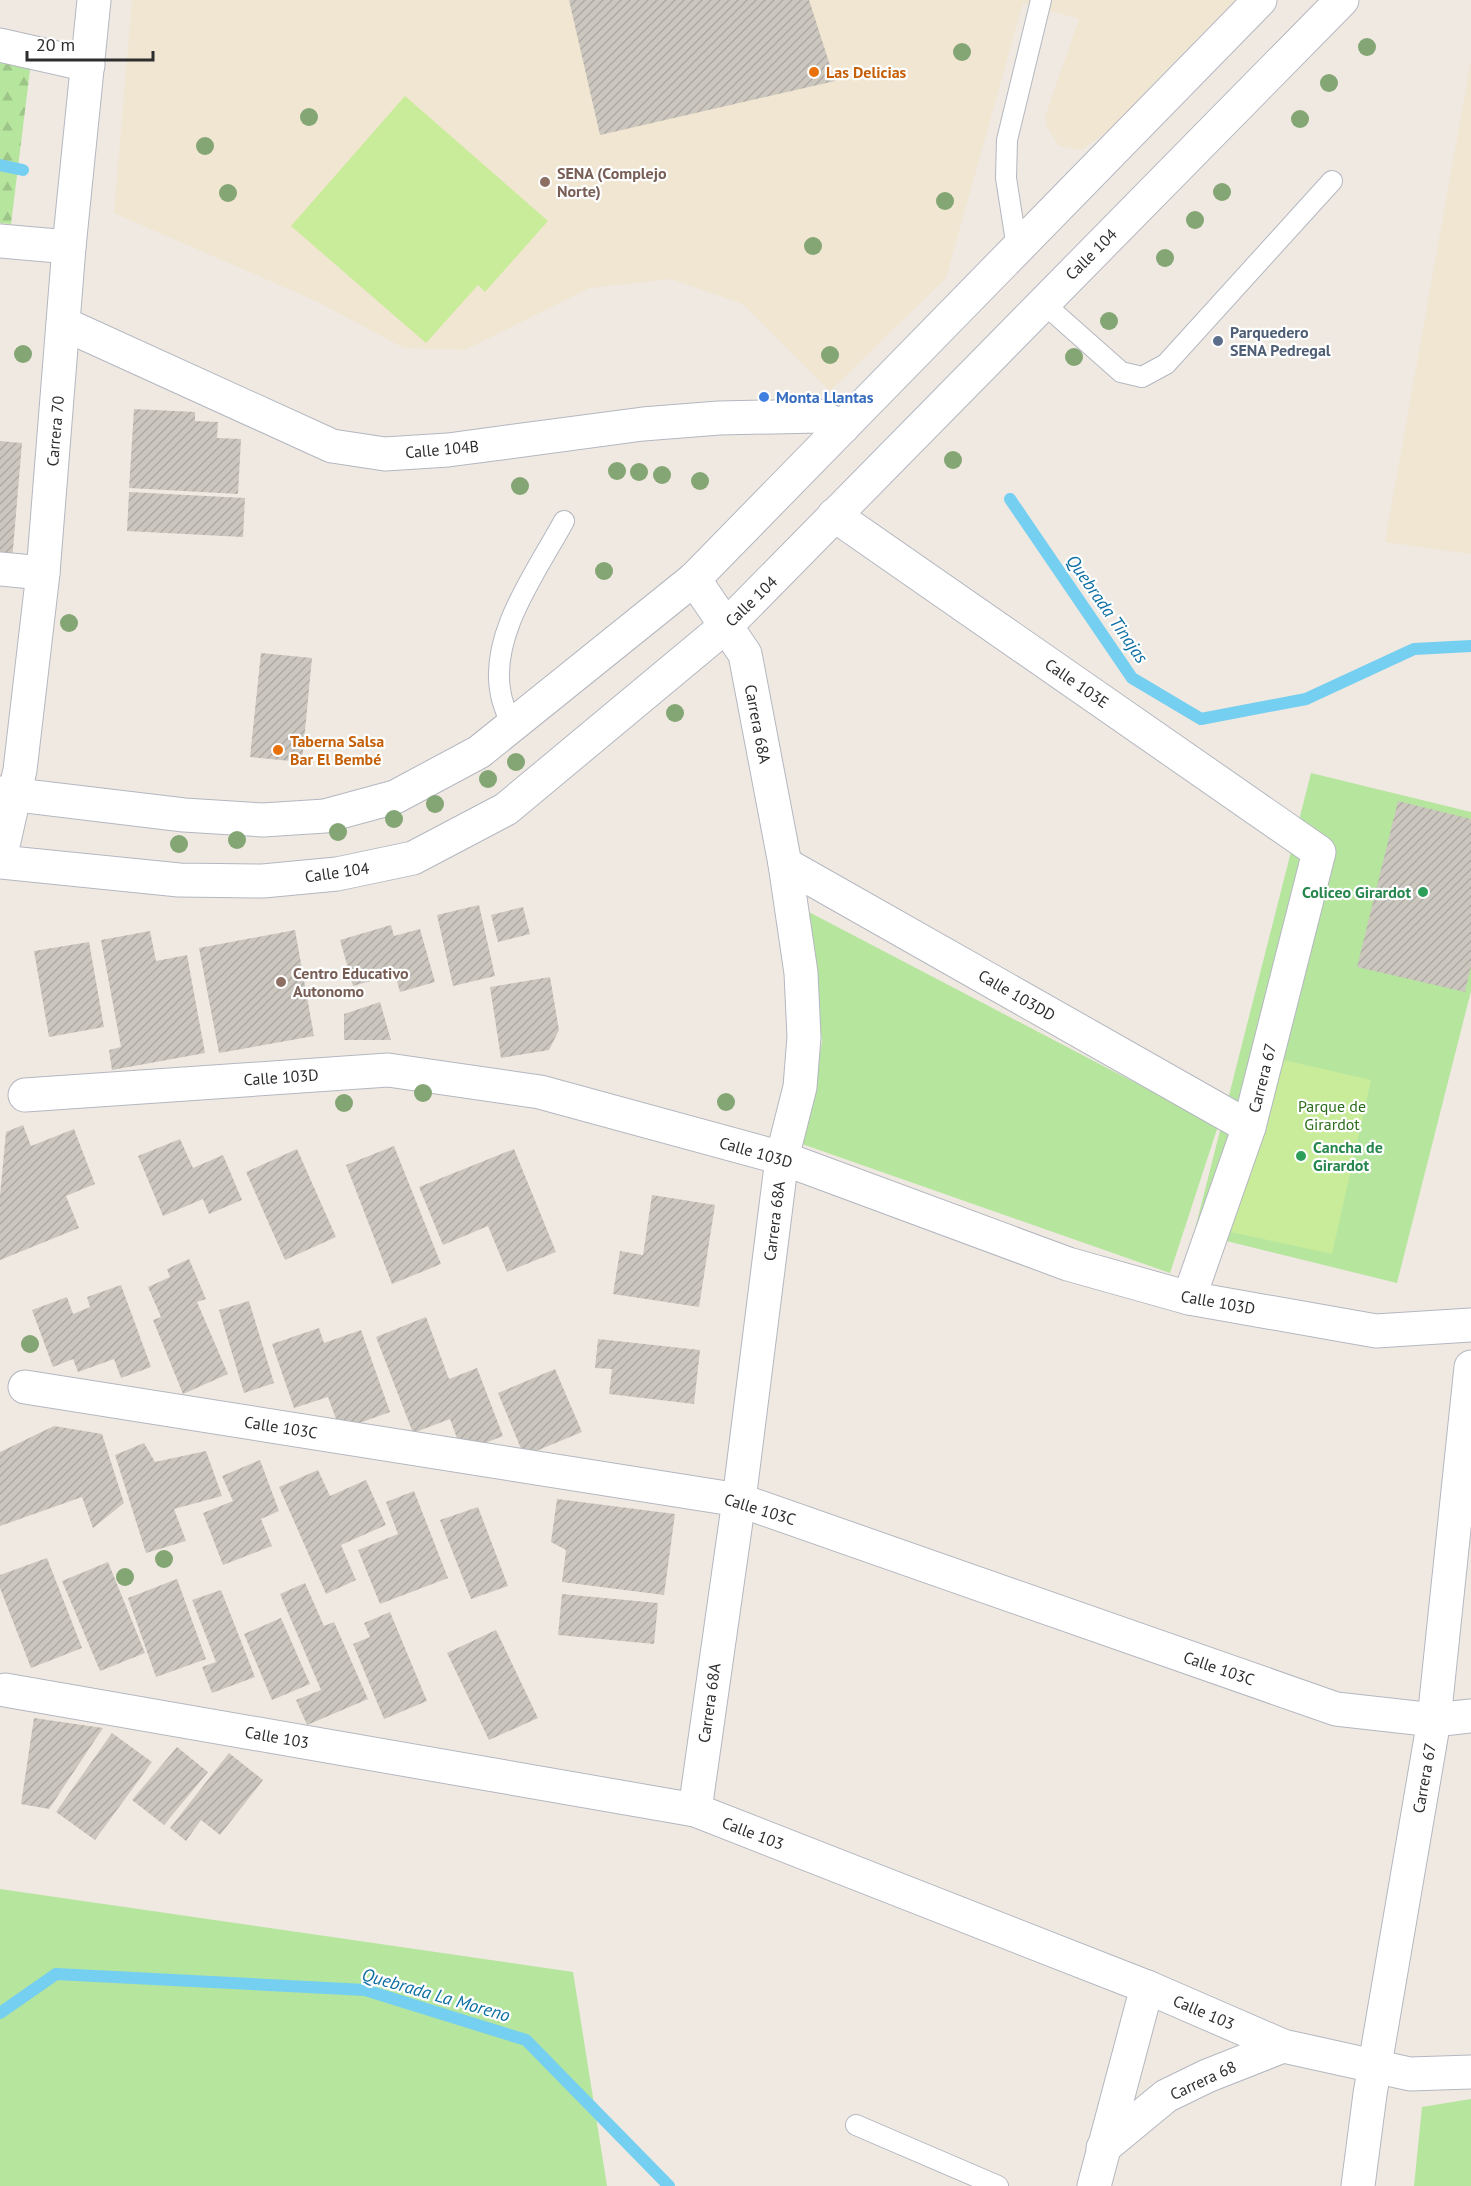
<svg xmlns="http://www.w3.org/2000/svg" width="1471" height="2186" font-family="'PT Sans',sans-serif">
<defs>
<pattern id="forest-firs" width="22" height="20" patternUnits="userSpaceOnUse" patternTransform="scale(1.5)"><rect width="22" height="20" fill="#b6e59e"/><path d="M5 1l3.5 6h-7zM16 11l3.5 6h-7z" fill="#9dc588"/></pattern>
<pattern id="building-hatch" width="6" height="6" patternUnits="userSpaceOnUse" patternTransform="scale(1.5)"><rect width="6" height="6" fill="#cbc7bf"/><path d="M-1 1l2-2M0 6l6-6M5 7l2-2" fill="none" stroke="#afaba4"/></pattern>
</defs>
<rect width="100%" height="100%" fill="#efe9e1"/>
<g fill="#f0e6d1">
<polygon points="132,0 1235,0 1107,132 1081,150 1059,146 1046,125 1046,114 1079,19 1023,3 946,278 830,391 743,304 671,279 590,288 465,350 404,348 316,301 114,213"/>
<polygon points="1471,60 1471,554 1385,542"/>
</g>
<polygon fill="url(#forest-firs)" points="0,55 31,62 11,224 0,223"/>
<g fill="#b6e59e">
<polygon points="1311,773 1471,812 1471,991 1397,1283 1194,1233"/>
<polygon points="805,910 1218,1126 1170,1273 802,1144 822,1042"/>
<polygon points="0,1889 573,1972 607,2186 0,2186"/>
<polygon points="1471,2099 1471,2186 1414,2186 1422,2107"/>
</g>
<g fill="#c9ec9a">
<polygon points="405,96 548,221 485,292 478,285 426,343 291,226"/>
<polygon points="1271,1057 1371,1080 1332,1254 1231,1232"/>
</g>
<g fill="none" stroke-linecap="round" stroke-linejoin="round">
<g stroke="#75cff0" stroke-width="12">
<polyline points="0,165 23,170"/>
<polyline points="1010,499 1132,678 1201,719 1306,699 1414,649 1471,646"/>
<polyline points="0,2013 56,1974 365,1990 526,2040 669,2186"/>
</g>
</g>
<g fill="url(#building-hatch)">
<polygon points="569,0 809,0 835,81 600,135"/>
<polygon points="134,409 195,412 195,421 218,422 217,438 241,439 238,494 129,488"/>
<polygon points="0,441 22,443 12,561 0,560"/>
<polygon points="129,492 245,498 243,537 127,531"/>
<polygon points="261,653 312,658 302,762 250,757"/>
<polygon points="1398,801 1471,819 1471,966 1465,992 1357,967"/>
<polygon points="479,905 495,976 453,986 437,915"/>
<polygon points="523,907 530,934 498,942 491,915"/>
<polygon points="391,925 394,936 420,929 435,982 400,992 395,974 353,986 340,940"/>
<polygon points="295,930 314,1036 219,1053 199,948"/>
<polygon points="150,931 156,961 187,955 205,1053 112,1070 109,1050 121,1047 101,940"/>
<polygon points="89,942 104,1027 49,1037 34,951"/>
<polygon points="550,977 559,1030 549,1050 501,1058 490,987"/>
<polygon points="380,1002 391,1040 344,1040 344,1014"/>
<polygon points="23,1125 31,1146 74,1129 95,1184 66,1196 79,1228 0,1260 0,1196 6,1132"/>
<polygon points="180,1139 193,1168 223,1155 242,1200 209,1214 203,1199 163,1216 138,1156"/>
<polygon points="394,1146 441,1264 392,1284 346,1165"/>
<polygon points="297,1149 336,1237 285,1260 246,1172"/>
<polygon points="514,1149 556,1252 507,1272 488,1226 443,1245 419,1187"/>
<polygon points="652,1195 715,1205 699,1307 613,1294 620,1251 643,1255"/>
<polygon points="189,1259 206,1299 197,1302 228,1374 183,1394 153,1320 161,1317 148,1287 170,1277 167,1269"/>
<polygon points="121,1285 151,1367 121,1378 114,1359 78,1372 73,1359 53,1367 32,1310 67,1297 73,1314 90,1307 87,1297"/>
<polygon points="249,1301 274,1383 244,1393 219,1310"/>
<polygon points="426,1317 449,1379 477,1368 503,1436 462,1452 450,1419 413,1433 376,1337"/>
<polygon points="319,1328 324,1343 361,1330 390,1412 340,1430 328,1397 294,1408 272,1344"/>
<polygon points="598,1339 700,1350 694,1404 609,1394 612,1369 595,1368"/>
<polygon points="555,1369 582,1432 524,1456 498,1393"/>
<polygon points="54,1426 102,1434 124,1503 93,1528 82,1497 0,1526 0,1452"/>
<polygon points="144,1443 155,1462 206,1451 222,1496 174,1509 186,1541 146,1553 115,1455"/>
<polygon points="260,1460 279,1511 261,1519 272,1546 223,1565 203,1513 233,1501 222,1476"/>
<polygon points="318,1470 330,1496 366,1480 386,1525 341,1545 356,1580 326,1594 279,1487"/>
<polygon points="414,1491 448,1578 380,1604 358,1550 398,1534 386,1502"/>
<polygon points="557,1499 675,1514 664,1595 562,1582 566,1550 551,1542"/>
<polygon points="478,1507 508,1586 471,1599 440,1520"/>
<polygon points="47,1558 82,1648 31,1668 0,1588 0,1575"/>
<polygon points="108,1562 145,1653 100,1671 62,1581"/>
<polygon points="177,1579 206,1659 156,1677 128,1598"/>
<polygon points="305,1583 324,1626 334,1622 368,1699 307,1725 296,1700 321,1690 280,1594"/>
<polygon points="221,1590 255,1677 212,1693 202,1667 216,1662 192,1600"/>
<polygon points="562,1594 658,1603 654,1644 558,1635"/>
<polygon points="390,1612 427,1701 384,1719 353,1644 370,1637 364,1623"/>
<polygon points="281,1618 310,1684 272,1700 244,1634"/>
<polygon points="496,1630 538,1718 489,1740 447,1653"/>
<polygon points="34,1718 103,1728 49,1809 21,1804"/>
<polygon points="112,1733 152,1762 95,1840 56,1812"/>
<polygon points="177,1747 208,1772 164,1825 132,1800"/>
<polygon points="229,1753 263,1780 220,1835 201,1820 186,1841 170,1828"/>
</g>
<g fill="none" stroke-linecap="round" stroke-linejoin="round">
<defs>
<g id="lane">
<polyline points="1017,248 1006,178 1007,140 1041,0"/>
<polyline points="1042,302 1121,372 1142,377 1166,364 1332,181"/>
<path d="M 512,726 C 508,716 503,706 501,695 C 488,636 537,571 564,521"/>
<polyline points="856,2125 998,2186"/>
</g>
<g id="street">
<polyline points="0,45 88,65"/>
<polyline points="0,241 69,247"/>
<polyline points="64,324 332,446 385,454 448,450 643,424 719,418 819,416 843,427"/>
<polyline points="834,515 1319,852 1249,1127 1189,1298"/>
<polyline points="0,569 43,573"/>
<polyline points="694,579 745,654 785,864 801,973 804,1037 800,1087 782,1158 739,1500 695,1810"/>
<polyline points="785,864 1249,1127"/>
<polyline points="25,1095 388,1070 540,1092 782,1158 1068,1264 1189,1298 1376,1331 1471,1325"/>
<polyline points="25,1387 739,1500 1336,1709 1434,1720 1471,1716"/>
<polyline points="5,1690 695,1810 1147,1987 1283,2046 1410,2074 1471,2072"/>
<polyline points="1103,2148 1166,2096 1207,2076 1283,2046"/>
<polyline points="1094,2186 1147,1987"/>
<polyline points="1358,2186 1370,2094 1434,1720 1471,1367"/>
</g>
<g id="secondary">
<polyline points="0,793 184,815 263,820 325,816 395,797 479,752 694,579 1260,0"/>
<polyline points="0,859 20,770 43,573 69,247 94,0"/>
<polyline points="0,862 179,880 263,881 337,874 413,858 506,809 727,625 1342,0"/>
</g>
</defs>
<use href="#lane" stroke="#b4b7c1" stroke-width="22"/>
<use href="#street" stroke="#b4b7c1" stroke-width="35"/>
<use href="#secondary" stroke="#b4b7c1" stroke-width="35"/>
<use href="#lane" stroke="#fff" stroke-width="20"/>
<use href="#street" stroke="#fff" stroke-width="33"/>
<use href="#secondary" stroke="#fff" stroke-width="33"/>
</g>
<g fill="#84a574">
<circle cx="1367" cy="47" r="9"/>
<circle cx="962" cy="52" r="9"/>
<circle cx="1329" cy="83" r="9"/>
<circle cx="309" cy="117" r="9"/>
<circle cx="1300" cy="119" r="9"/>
<circle cx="205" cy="146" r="9"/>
<circle cx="1222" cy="192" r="9"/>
<circle cx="228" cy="193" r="9"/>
<circle cx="945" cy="201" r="9"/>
<circle cx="1195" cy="220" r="9"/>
<circle cx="813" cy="246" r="9"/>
<circle cx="1165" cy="258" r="9"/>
<circle cx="1109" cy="321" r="9"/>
<circle cx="23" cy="354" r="9"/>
<circle cx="830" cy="355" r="9"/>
<circle cx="1074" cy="357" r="9"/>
<circle cx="953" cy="460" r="9"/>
<circle cx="617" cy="471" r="9"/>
<circle cx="639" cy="472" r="9"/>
<circle cx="662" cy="475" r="9"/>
<circle cx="700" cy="481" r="9"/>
<circle cx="520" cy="486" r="9"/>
<circle cx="604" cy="571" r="9"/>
<circle cx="69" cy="623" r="9"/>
<circle cx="675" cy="713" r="9"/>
<circle cx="516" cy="762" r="9"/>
<circle cx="488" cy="779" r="9"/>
<circle cx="435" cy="804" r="9"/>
<circle cx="394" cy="819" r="9"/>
<circle cx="338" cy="832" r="9"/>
<circle cx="237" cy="840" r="9"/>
<circle cx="179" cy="844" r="9"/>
<circle cx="423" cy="1093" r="9"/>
<circle cx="726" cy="1102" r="9"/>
<circle cx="344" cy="1103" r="9"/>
<circle cx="30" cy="1344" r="9"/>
<circle cx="164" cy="1559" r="9"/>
<circle cx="125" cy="1577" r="9"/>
</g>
<g fill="#e8710a" stroke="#fff" stroke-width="2">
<circle cx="814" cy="72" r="6"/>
<circle cx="278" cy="750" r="6"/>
</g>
<g fill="#8d6e63" stroke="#fff" stroke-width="2">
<circle cx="545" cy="182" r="6"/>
<circle cx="281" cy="982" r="6"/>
</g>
<circle fill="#5c6f8a" stroke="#fff" stroke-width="2" cx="1218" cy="341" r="6"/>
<circle fill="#3f7fe0" stroke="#fff" stroke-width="2" cx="764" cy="397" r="6"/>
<g fill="#2e9e5b" stroke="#fff" stroke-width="2">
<circle cx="1423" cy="892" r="6"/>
<circle cx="1301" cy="1156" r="6"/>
</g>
<g text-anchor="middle" stroke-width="4.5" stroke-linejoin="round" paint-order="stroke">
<g font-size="16" font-weight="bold" fill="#c56008" stroke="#fff" text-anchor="start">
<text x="826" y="78">Las Delicias</text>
<text x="290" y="747">Taberna Salsa<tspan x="290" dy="18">Bar El Bembé</tspan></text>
</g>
<g font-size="16" font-weight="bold" fill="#785e54" stroke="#fff" text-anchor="start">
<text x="557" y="179">SENA (Complejo<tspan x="557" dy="18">Norte)</tspan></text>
<text x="293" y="979">Centro Educativo<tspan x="293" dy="18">Autonomo</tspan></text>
</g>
<g font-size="16" fill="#2e2e2e" stroke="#fff">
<text transform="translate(1091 254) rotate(-45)" y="6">Calle 104</text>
<text transform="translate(55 431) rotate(-85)" y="6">Carrera 70</text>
<text transform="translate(442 449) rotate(-5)" y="6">Calle 104B</text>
<text transform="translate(751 601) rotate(-44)" y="6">Calle 104</text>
<text transform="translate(1077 683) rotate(35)" y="6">Calle 103E</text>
<text transform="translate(758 724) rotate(79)" y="6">Carrera 68A</text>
<text transform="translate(337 872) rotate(-8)" y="6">Calle 104</text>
<text transform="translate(1017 995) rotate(30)" y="6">Calle 103DD</text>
<text transform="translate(281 1077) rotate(-4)" y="6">Calle 103D</text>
<text transform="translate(1262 1078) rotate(-76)" y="6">Carrera 67</text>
<text transform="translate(756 1152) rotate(16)" y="6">Calle 103D</text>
<text transform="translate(774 1221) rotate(-83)" y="6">Carrera 68A</text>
<text transform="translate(1218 1302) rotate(10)" y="6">Calle 103D</text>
<text transform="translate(281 1427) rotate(9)" y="6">Calle 103C</text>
<text transform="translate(760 1509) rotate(17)" y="6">Calle 103C</text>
<text transform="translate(1219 1668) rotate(19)" y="6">Calle 103C</text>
<text transform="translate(709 1703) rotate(-82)" y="6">Carrera 68A</text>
<text transform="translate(277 1737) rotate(10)" y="6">Calle 103</text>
<text transform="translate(1424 1778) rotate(-80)" y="6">Carrera 67</text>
<text transform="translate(753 1833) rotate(21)" y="6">Calle 103</text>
<text transform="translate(1204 2012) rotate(23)" y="6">Calle 103</text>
<text transform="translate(1203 2080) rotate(-25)" y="6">Carrera 68</text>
</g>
<g font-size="16" font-weight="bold" fill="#4e5e75" stroke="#fff" text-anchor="start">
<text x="1230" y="338">Parquedero<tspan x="1230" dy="18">SENA Pedregal</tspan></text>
</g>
<g font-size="16" font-weight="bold" fill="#366cbe" stroke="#fff" text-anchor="start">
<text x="776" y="403">Monta Llantas</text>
</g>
<g font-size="16" font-weight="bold" fill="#27864d" stroke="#fff" text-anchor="end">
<text x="1411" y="898">Coliceo Girardot</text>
<text x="1313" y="1153" text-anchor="start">Cancha de<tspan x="1313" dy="18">Girardot</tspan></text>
</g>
<g font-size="16" fill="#2c6e1b" stroke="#fff">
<text x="1332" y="1112">Parque de<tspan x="1332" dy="18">Girardot</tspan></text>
</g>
<g font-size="18" font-style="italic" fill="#0d6fa3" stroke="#fff">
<text transform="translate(1107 609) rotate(55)" y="6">Quebrada Tinajas</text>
<text transform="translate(436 1995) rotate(16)" y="6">Quebrada La Moreno</text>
</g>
</g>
<path d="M27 51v9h126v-9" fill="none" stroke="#2e2e2e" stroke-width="3"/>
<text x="36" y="51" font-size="18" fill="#2e2e2e" stroke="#ffffff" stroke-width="4.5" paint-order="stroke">20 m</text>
</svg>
